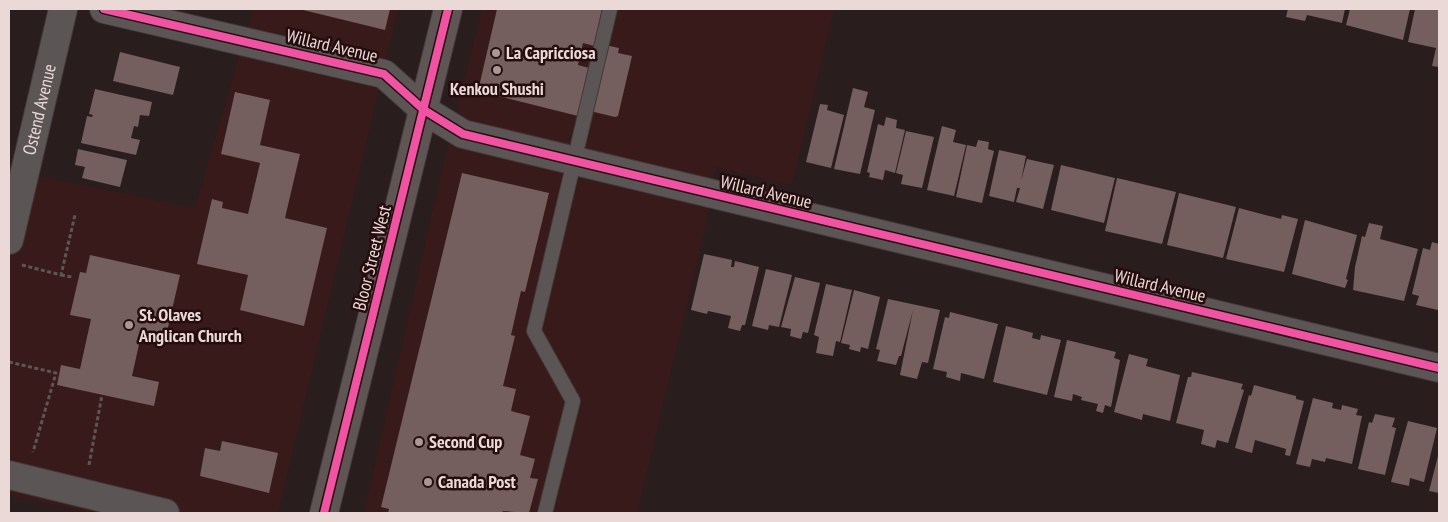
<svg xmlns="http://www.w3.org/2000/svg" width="1448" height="522" font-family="'PT Sans Narrow',sans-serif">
<rect width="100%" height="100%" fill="#2a1d1d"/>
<g fill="#381a1a">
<polygon points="253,9 398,9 278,513 91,513 9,496 9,170 195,208"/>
<polygon points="482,9 834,9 792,185 716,167 705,229 637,513 364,513 441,174"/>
</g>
<g fill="#755e5e">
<polygon points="299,9 390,9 385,30"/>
<polygon points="497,9 602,9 594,46 583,43 578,65 589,68 578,116 478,91"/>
<polygon points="1288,9 1345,9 1342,23 1307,15 1305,21 1286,17"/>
<polygon points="1350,9 1410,9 1403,40 1346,25"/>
<polygon points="1415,9 1439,9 1439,67 1432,66 1436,48 1408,42"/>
<polygon points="605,45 619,48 618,53 632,56 618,116 615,117 590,111"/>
<polygon points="120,52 180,67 173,95 113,81"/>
<polygon points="853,88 868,92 864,107 875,110 860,174 834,169"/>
<polygon points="95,89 152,102 149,116 140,115 138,127 134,126 131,138 140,140 136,155 81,143 87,116 92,117 93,115 89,114"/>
<polygon points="235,92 270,100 260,145 300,154 285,218 327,228 304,326 240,310 248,275 197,264 212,199 223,202 222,208 248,214 260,163 221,154"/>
<polygon points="820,104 828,105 827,110 844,115 831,168 806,162"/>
<polygon points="886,117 897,120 896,128 905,130 895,173 885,170 883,180 869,177 870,173 867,172 878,124 884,126"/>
<polygon points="942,126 956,130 953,142 966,145 954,196 927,190"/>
<polygon points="906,131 934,137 922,188 901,184 903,175 896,173"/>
<polygon points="978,140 989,142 988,149 994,151 982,203 956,197 967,145 976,147"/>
<polygon points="78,149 127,160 120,187 82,178 85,167 75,165"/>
<polygon points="999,150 1026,156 1021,181 1027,159 1054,165 1043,209 1016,202 1020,188 1017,188 1014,202 989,196"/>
<polygon points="1061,165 1115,178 1104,223 1051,210"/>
<polygon points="462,173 549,193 525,292 521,291 511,335 515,336 503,386 516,389 511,411 530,416 520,455 535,459 530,478 538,479 529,513 503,511 502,513 388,513 389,509 381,507"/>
<polygon points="1117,178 1176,192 1162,244 1105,231"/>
<polygon points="1179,193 1236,207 1223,258 1167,245"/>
<polygon points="1239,208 1281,219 1282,215 1298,219 1284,272 1226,259"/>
<polygon points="1305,220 1357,235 1346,279 1348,280 1345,288 1292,274"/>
<polygon points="1369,223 1383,226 1380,239 1418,249 1404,301 1353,290 1355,267 1362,236 1365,237"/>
<polygon points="1432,242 1439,244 1438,310 1416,305 1419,296 1412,294 1423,248 1430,250"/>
<polygon points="704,254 732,260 731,267 734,267 735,261 759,267 745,325 742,325 740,331 728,328 731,316 708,311 707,314 691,310"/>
<polygon points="90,255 180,275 166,336 142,331 132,376 159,382 154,406 57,385 61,365 80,369 91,319 70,315 80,272 86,273"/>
<polygon points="766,269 792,275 779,327 769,325 768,330 752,326"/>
<polygon points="795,277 820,283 808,333 803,332 801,339 790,336 791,329 781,327"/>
<polygon points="826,284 852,290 840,342 836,341 833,356 816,353 819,337 814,335"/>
<polygon points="854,290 880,297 868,349 861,347 860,352 849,349 850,345 841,343"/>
<polygon points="888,299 940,310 928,363 922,362 917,379 900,375 913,310 901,356 899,356 896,365 877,361 880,350 876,349"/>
<polygon points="950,312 998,324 984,379 961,373 960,381 946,377 947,372 933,369 945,317 949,318"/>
<polygon points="1006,326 1033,333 1032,338 1040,340 1041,335 1061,340 1047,395 993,382"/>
<polygon points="1067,340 1116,352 1114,358 1120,360 1111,407 1105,405 1103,413 1096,411 1098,404 1081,400 1082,397 1073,394 1072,401 1054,397"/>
<polygon points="1129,354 1148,359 1146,366 1180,375 1170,421 1143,414 1142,420 1114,412"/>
<polygon points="1192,372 1243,384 1241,389 1244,390 1228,443 1217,440 1215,448 1201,444 1204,430 1176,423 1188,377 1191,377"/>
<polygon points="1254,385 1296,396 1296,399 1304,401 1290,456 1285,455 1286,449 1255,440 1252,453 1235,448 1249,395 1251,396"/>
<polygon points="1313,398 1333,403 1332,408 1341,410 1342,405 1358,409 1356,415 1362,416 1352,464 1326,458 1325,462 1312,459 1310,467 1296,464"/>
<polygon points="1375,414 1395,418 1392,427 1396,428 1385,475 1358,469 1369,422 1372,423"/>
<polygon points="1408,421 1437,428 1424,482 1410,478 1409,486 1391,482"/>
<polygon points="222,441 278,453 269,493 200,476 205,448 220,451"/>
<polygon points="1439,452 1439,493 1429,491"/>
</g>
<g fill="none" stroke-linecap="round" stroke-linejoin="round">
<defs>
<polyline id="service" points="545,513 573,401 534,331 610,9"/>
<g id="minor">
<polyline points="104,9 384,74 424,110 463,134 1439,368"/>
<path id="s1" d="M 9,240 L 63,9"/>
<polyline points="9,475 165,513"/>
</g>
<polyline id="primary" points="324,513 448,9"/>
</defs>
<use href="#service" stroke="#443838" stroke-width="16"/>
<use href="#minor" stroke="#443838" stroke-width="30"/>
<use href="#primary" stroke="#443838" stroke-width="30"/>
<g stroke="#5d5656" stroke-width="3" stroke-dasharray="4 2.5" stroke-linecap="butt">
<polyline points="22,265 61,275 75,215"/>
<polyline points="61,275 72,277"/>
<polyline points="9,362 56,373 33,452"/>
<polyline points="89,465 102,395"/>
</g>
<use href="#service" stroke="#5b5555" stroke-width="14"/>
<use href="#minor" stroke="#5b5555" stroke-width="28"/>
<use href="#primary" stroke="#5f5555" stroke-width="28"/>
<defs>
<g id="cycleway">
<polyline points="104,9 384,74 424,110 463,134 1439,368"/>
<polyline points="324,513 448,9"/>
</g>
</defs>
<use href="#cycleway" stroke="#250d0e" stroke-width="11"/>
<use href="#cycleway" stroke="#f153a3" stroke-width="8"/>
</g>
<g fill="#a79797" stroke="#250d0e" stroke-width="2">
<circle cx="496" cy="53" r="5"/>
<circle cx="497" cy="70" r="5"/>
<circle cx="129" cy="325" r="5"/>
<circle cx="419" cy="442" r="5"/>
<circle cx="428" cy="482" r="5"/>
</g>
<g text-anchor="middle" stroke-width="5" stroke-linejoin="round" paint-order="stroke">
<g font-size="18" fill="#ebd9d8" stroke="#250d0e">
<text transform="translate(332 46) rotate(13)" y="6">Willard Avenue</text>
<text dy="6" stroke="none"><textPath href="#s1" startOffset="134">Ostend Avenue</textPath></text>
<text transform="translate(766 192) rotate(13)" y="6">Willard Avenue</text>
<text transform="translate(372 258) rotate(-76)" y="6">Bloor Street West</text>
<text transform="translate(1160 286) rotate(13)" y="6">Willard Avenue</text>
</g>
<g font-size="18" font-weight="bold" fill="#ebd9d8" stroke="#250d0e" text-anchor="start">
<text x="506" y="59">La Capricciosa</text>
<text x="497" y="95" text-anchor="middle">Kenkou Shushi</text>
<text x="139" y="321">St. Olaves<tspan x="139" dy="21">Anglican Church</tspan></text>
<text x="429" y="448">Second Cup</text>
<text x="438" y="488">Canada Post</text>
</g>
</g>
<rect width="1448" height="522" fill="none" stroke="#ebd9d8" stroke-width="20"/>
</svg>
